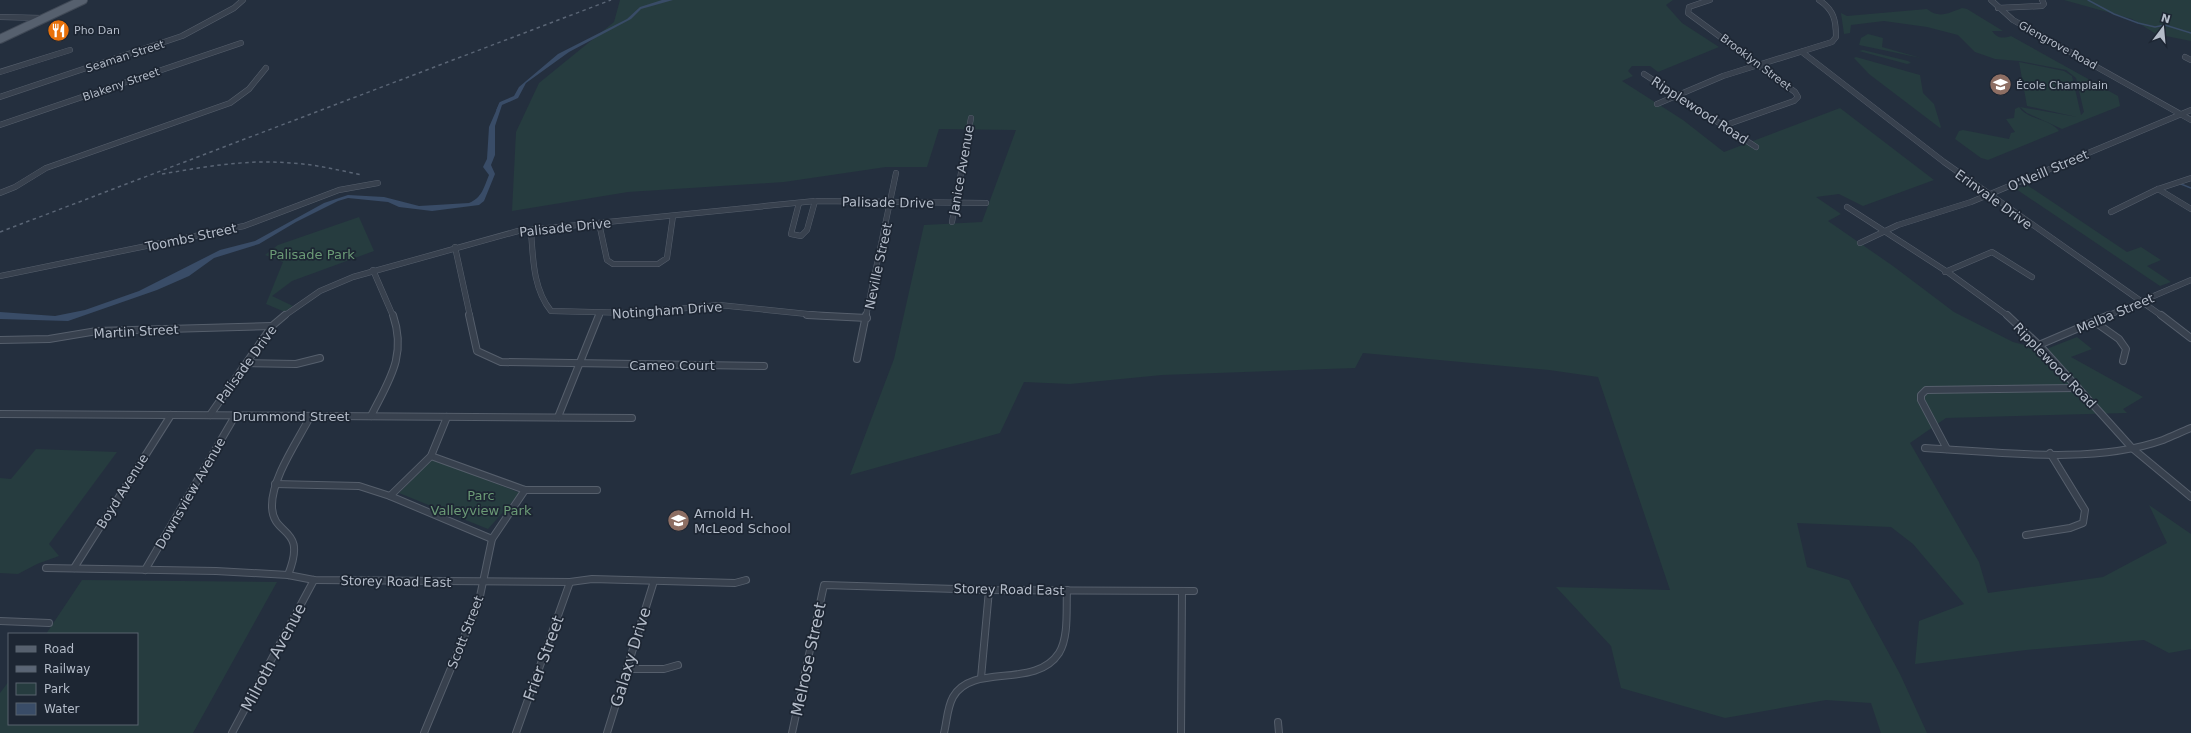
<svg xmlns="http://www.w3.org/2000/svg" width="2191" height="733" font-family="'DejaVu Sans',sans-serif">
<rect width="100%" height="100%" fill="#242f3e"/>
<g fill="#263c3f">
<polygon points="620,0 1673,0 1666,5 1682,23 1719,47 1658,72 1650,66 1632,66 1628,71 1633,76 1622,81 1683,120 1724,152 1840,108 1934,180 1863,206 1839,194 1816,197 1841,214 1828,221 1893,266 1954,312 2013,342 2044,350 2077,337 2092,349 2071,357 2143,397 2123,409 2127,413 1946,418 1910,443 1979,562 1988,593 2103,577 2167,543 2149,505 2191,534 2191,649 2169,653 2144,640 2026,650 1915,664 1919,621 1964,604 1913,544 1891,527 1797,523 1807,567 1849,580 1900,674 1927,733 1881,733 1871,703 1826,700 1725,718 1621,688 1611,646 1556,587 1670,590 1598,377 1549,370 1363,353 1355,368 1162,375 1070,384 1024,382 1000,433 850,475 894,359 924,225 982,222 1016,130 939,129 927,167 886,167 784,182 628,192 512,211 516,132 539,83 614,22"/>
<polygon points="2064,0 2191,0 2191,41 2156,34 2132,19"/>
<path d="M 1962,8 L 1967,9 L 2003,31 L 1992,31 C 1997,38 2002,39 2011,36 L 2090,80 L 2094,88 L 2107,90 L 2118,96 L 2120,106 L 2062,129 L 2027,113 L 2020,107 L 2077,117 L 2027,106 L 2019,62 L 2064,71 L 2072,76 L 2081,115 L 2084,112 L 2076,78 L 2066,70 L 2019,61 L 1995,59 L 1975,52 L 1958,35 L 1927,27 L 1884,21 L 1851,25 L 1850,33 L 1844,34 L 1841,13 L 1847,16 L 1927,9 C 1939,19 1949,13 1962,8 Z"/>
<polygon points="1868,34 1883,38 1882,47 1921,58 1859,45 1861,38"/>
<polygon points="1863,50 1908,61 1911,63 1907,64 1859,51"/>
<polygon points="1856,57 1920,75 1923,93 1934,104 1941,127 1940,128 1869,74 1854,58"/>
<path d="M 2019,107 C 2028,120 2050,119 2059,131 L 1988,160 L 1981,158 L 1955,139 L 1959,131 L 1963,130 L 2009,139 L 2011,133 L 2015,132 L 2006,119 L 2014,118 L 2015,109 Z"/>
<polygon points="2027,185 2127,252 2141,247 2161,260 2147,266 2171,282 2160,286 2016,189"/>
<polygon points="359,217 374,251 292,281 272,296 293,306 285,312 266,304 283,262 265,255 278,245"/>
<polygon points="36,449 117,452 49,544 59,556 37,564 18,574 0,573 0,478 11,479"/>
<polygon points="433,459 520,493 488,529 399,493"/>
<polygon points="82,580 277,582 193,733 0,733 0,693 9,681 9,724 137,724 137,634 46,634"/>
</g>
<path fill="#394c67" d="M 662,0 L 673,0 L 641,9 L 631,19 L 569,52 L 526,83 L 518,98 L 502,105 L 495,126 L 495,155 L 491,165 L 495,174 L 484,201 L 479,205 L 432,211 L 399,207 L 388,202 L 348,198 L 338,201 L 296,222 L 259,244 L 214,258 L 189,276 L 157,290 L 68,321 L 0,319 L 0,312 L 55,316 L 85,310 L 139,291 L 220,250 L 255,241 L 324,203 L 348,195 L 384,197 L 419,206 L 469,203 C 482,198 484,187 489,175 L 483,167 L 487,159 L 489,127 L 500,102 L 514,96 L 519,87 L 558,54 L 627,19 L 640,7 Z"/>
<g fill="none" stroke-linecap="round" stroke-linejoin="round">
<g stroke="#394c67" stroke-width="1.5">
<polyline points="2088,0 2114,14 2138,23 2155,27 2165,25 2191,33"/>
<polyline points="497,110 500,103"/>
<polyline points="2181,184 2191,188"/>
</g>
<defs>
<g id="street-far1">
<polyline points="1710,0 1689,7 1688,13 1795,92 1798,97 1794,101 1723,126"/>
<polyline points="1991,0 2013,20 2191,120"/>
<polyline points="1998,8 2042,6 2044,4 2042,0"/>
<polyline points="0,17 42,18"/>
<polyline points="1802,52 1944,162 2162,316"/>
<polyline points="2185,57 2191,60"/>
<polyline points="0,72 70,50"/>
<polyline points="1644,74 1756,147"/>
<polyline points="0,97 182,36 234,8 243,0"/>
<path d="M 1657,104 L 1723,76 L 1832,42 L 1836,37 C 1836,20 1834,10 1819,0"/>
<polyline points="0,125 241,43"/>
<polyline points="2158,189 2191,209"/>
<polyline points="0,193 15,187 46,168 230,103 249,89 266,68"/>
<polyline points="799,203 791,234 801,236 807,230 815,201"/>
<polyline points="1847,207 1949,273 2008,316"/>
<polyline points="2111,212 2158,189 2191,178"/>
<polyline points="952,222 971,118"/>
<polyline points="599,223 607,260 613,264 658,264 667,258 673,216"/>
<path d="M 531,231 C 533,258 533,289 551,311 L 633,313 L 719,305 L 827,316"/>
<polyline points="1860,243 1898,225 1971,202 2191,110"/>
<polyline points="455,247 470,316"/>
<polyline points="373,270 393,316"/>
<polyline points="1945,272 1992,252 2032,277"/>
<polyline points="0,276 244,226 339,190 378,183"/>
<polyline points="284,316 320,291 353,277 518,231 815,201 986,203"/>
<polyline points="599,316 600,313"/>
<polyline points="866,316 896,173"/>
<polyline points="2107,316 2191,280"/>
</g>
<g id="street">
<polyline points="469,315 477,351 501,362 764,366"/>
<polyline points="807,315 867,318"/>
<polyline points="2007,315 2041,347 2132,448 2191,497"/>
<polyline points="2161,315 2191,338"/>
<polyline points="2095,322 2119,339 2126,349 2123,361"/>
<polyline points="0,340 49,339 97,331 272,326"/>
<polyline points="2039,345 2109,315"/>
<polyline points="857,359 866,315"/>
<polyline points="247,363 296,364 320,358"/>
<polyline points="0,414 632,418"/>
<polyline points="210,415 272,326 285,315"/>
<path d="M 371,416 C 389,380 407,356 393,315"/>
<polyline points="558,417 599,315"/>
<path d="M 1925,448 C 1998,452 2093,465 2163,440 C 2172,436 2182,432 2191,428"/>
<polyline points="1947,449 1921,400 1921,395 1926,390 2078,388"/>
<polyline points="431,456 525,490 597,490"/>
<polyline points="275,484 359,486 390,496 492,539"/>
<polyline points="390,496 431,456 447,417"/>
<polyline points="2026,535 2070,528 2083,523 2085,510 2050,453"/>
<polyline points="46,568 216,571 288,575 314,580 570,582 592,579 735,583 746,580"/>
<polyline points="74,568 171,415"/>
<polyline points="145,570 235,416"/>
<path d="M 288,575 C 308,525 273,538 272,507 C 271,479 297,442 310,417"/>
<polyline points="0,621 49,623"/>
<polyline points="627,669 664,669 678,665"/>
<polyline points="981,678 989,590"/>
<polyline points="1278,722 1279,733"/>
<polyline points="232,733 314,580"/>
<polyline points="424,733 479,601 492,539 525,490"/>
<polyline points="516,733 570,582"/>
<polyline points="607,733 654,581"/>
<polyline points="792,733 824,585 989,590 1194,591"/>
<path d="M 944,733 C 947,721 947,708 953,697 C 973,662 1035,690 1059,653 C 1069,637 1066,609 1067,590"/>
<polyline points="1181,733 1182,591"/>
</g>
<polyline id="primary" points="0,39 83,0"/>
</defs>
<use href="#street-far1" stroke="#565f6c" stroke-width="6"/>
<use href="#street" stroke="#565f6c" stroke-width="8"/>
<use href="#primary" stroke="#414a57" stroke-width="10"/>
<use href="#street-far1" stroke="#38414e" stroke-width="5"/>
<use href="#street" stroke="#38414e" stroke-width="6"/>
<use href="#primary" stroke="#56606e" stroke-width="8"/>
<g stroke="#5a6575" stroke-width="1.5" stroke-dasharray="3.5 3.5" stroke-linecap="butt">
<path d="M 162,174 C 204,167 247,159 290,163 C 314,164 338,170 362,175"/>
<polyline points="0,232 611,0"/>
</g>
</g>
<defs>
<symbol id="restaurant-disc" viewBox="-11 -11 22 22"><circle r="9.5" fill="#e8710a" stroke="#1d2633"/><path d="M-5-6h1v4h1v-4h1v4h1v-4h1v5L-1.5 .5V6h-2V.5L-5-1ZM5-6V6H3V1.5H1.5Q1.5-4 5-6Z" fill="#fff"/></symbol>
<symbol id="school-disc" viewBox="-11 -11 22 22"><circle r="9.5" fill="#8d6e63" stroke="#1d2633"/><path d="M0-5L7-2L0 1L-7-2ZM-4 1L0 2.5L4 1V4Q0 6-4 4Z" fill="#fff"/></symbol>
</defs>
<g fill-rule="evenodd">
<use href="#restaurant-disc" x="46" y="18" width="25" height="25"/>
<use href="#school-disc" x="1988" y="72" width="25" height="25"/>
<use href="#school-disc" x="666" y="508" width="25" height="25"/>
</g>
<g text-anchor="middle" stroke-width="3.5" stroke-linejoin="round" paint-order="stroke">
<g font-size="11" fill="#b4bcc9" stroke="#1d2633" text-anchor="start">
<text x="74" y="34">Pho Dan</text>
<text x="2016" y="89">École Champlain</text>
</g>
<g font-size="11" fill="#b4bcc9" stroke="#1d2633">
<text transform="translate(2058 45) rotate(29)" y="4">Glengrove Road</text>
<text transform="translate(125 56) rotate(-18)" y="4">Seaman Street</text>
<text transform="translate(1756 62) rotate(37)" y="4">Brooklyn Street</text>
<text transform="translate(121 84) rotate(-19)" y="4">Blakeny Street</text>
</g>
<g font-size="13" fill="#b4bcc9" stroke="#1d2633">
<text transform="translate(1700 110) rotate(33)" y="5">Ripplewood Road</text>
<text transform="translate(961 170) rotate(-80)" y="5">Janice Avenue</text>
<text transform="translate(2048 170) rotate(-23)" y="5">O'Neill Street</text>
<text transform="translate(1994 199) rotate(36)" y="5">Erinvale Drive</text>
<text transform="translate(888 202) rotate(1)" y="5">Palisade Drive</text>
<text transform="translate(565 227) rotate(-6)" y="5">Palisade Drive</text>
<text transform="translate(191 237) rotate(-12)" y="5">Toombs Street</text>
<text transform="translate(878 266) rotate(-78)" y="5">Neville Street</text>
<text transform="translate(667 310) rotate(-4)" y="5">Notingham Drive</text>
<text transform="translate(2115 313) rotate(-23)" y="5">Melba Street</text>
<text transform="translate(136 331) rotate(-3)" y="5">Martin Street</text>
<text transform="translate(246 364) rotate(-54)" y="5">Palisade Drive</text>
<text x="672" y="370">Cameo Court</text>
<text transform="translate(2055 365) rotate(46)" y="5">Ripplewood Road</text>
<text x="291" y="421">Drummond Street</text>
<text transform="translate(122 491) rotate(-58)" y="5">Boyd Avenue</text>
<text transform="translate(190 493) rotate(-60)" y="5">Downsview Avenue</text>
<text transform="translate(396 581) rotate(1)" y="5">Storey Road East</text>
<text transform="translate(1009 589) rotate(1)" y="5">Storey Road East</text>
<text transform="translate(465 632) rotate(-69)" y="5">Scott Street</text>
</g>
<g font-size="13" fill="#6b9a76" stroke="#1d2633">
<text x="312" y="259">Palisade Park</text>
<text x="481" y="500">Parc<tspan x="481" dy="15">Valleyview Park</tspan></text>
</g>
<g font-size="13" fill="#b4bcc9" stroke="#1d2633" text-anchor="start">
<text x="694" y="518">Arnold H.<tspan x="694" dy="15">McLeod School</tspan></text>
</g>
<g font-size="16" fill="#b4bcc9" stroke="#1d2633">
<text transform="translate(273 657) rotate(-62)" y="6">Milroth Avenue</text>
<text transform="translate(630 657) rotate(-73)" y="6">Galaxy Drive</text>
<text transform="translate(543 658) rotate(-70)" y="6">Frier Street</text>
<text transform="translate(808 659) rotate(-78)" y="6">Melrose Street</text>
</g>
</g>
<rect x="8" y="633" width="130" height="92" fill="#1d2633" stroke="#59626f"/>
<rect x="16" y="646" width="20" height="6" fill="#56606e" stroke="#59626f"/>
<text x="44" y="653" font-size="12" fill="#b4bcc9">Road</text>
<rect x="16" y="666" width="20" height="6" fill="#5a6575" stroke="#59626f"/>
<text x="44" y="673" font-size="12" fill="#b4bcc9">Railway</text>
<rect x="16" y="683" width="20" height="12" fill="#263c3f" stroke="#59626f"/>
<text x="44" y="693" font-size="12" fill="#b4bcc9">Park</text>
<rect x="16" y="703" width="20" height="12" fill="#394c67" stroke="#59626f"/>
<text x="44" y="713" font-size="12" fill="#b4bcc9">Water</text>
<g transform="translate(2163 28) rotate(16)" stroke="#1d2633" stroke-width="3" paint-order="stroke">
<path d="M0-3L7 15L0 10L-7 15Z" fill="#b4bcc9"/>
<text y="-6" font-size="11" font-weight="bold" text-anchor="middle" fill="#b4bcc9">N</text>
</g>
</svg>
